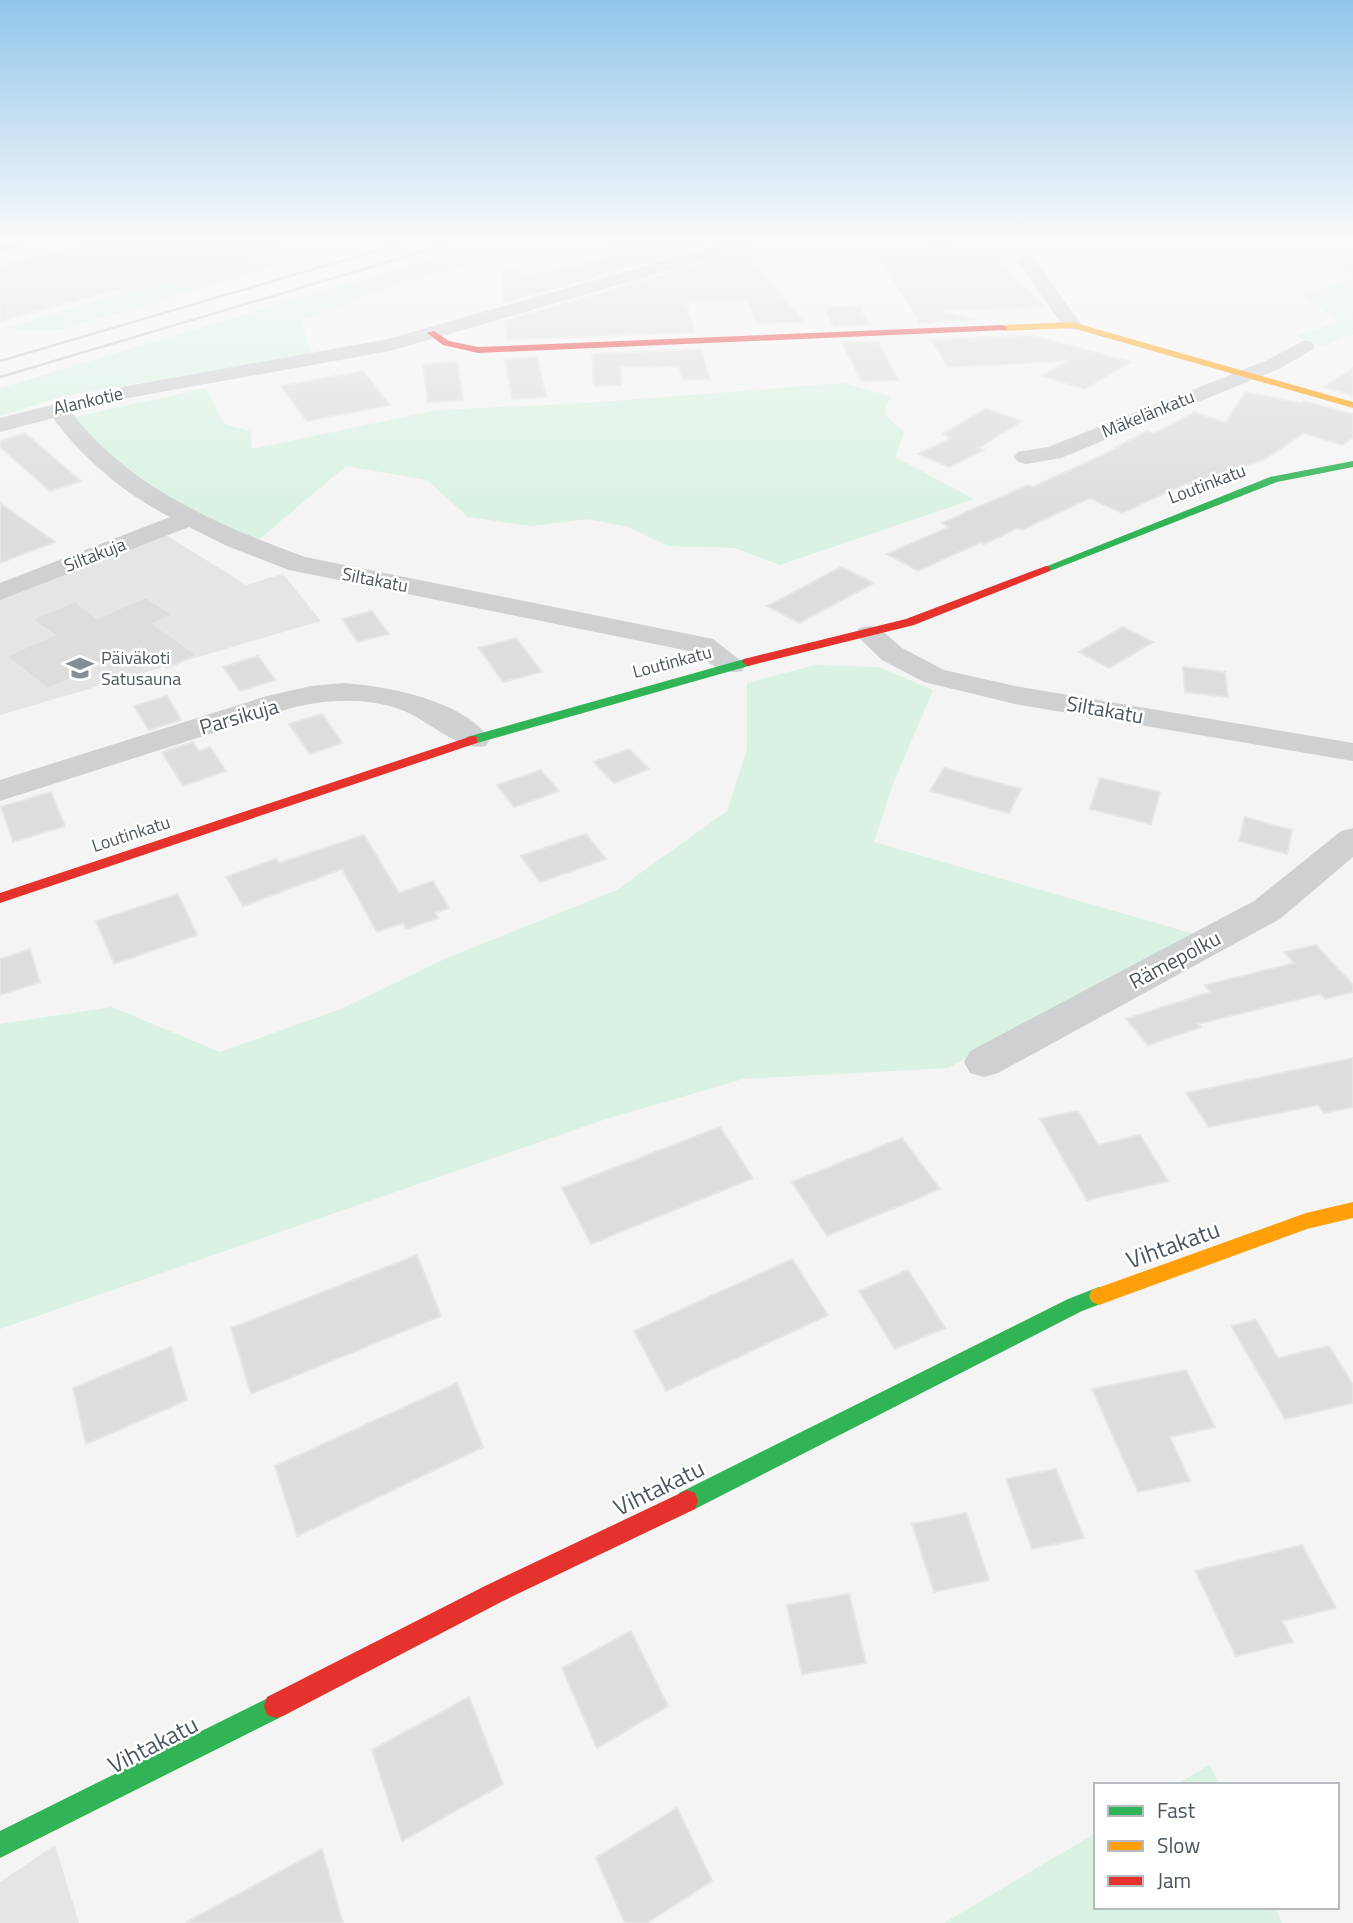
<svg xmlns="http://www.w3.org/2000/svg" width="1353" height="1923" font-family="'Titillium Web',sans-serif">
<rect width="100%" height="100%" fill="#f4f4f4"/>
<g fill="#e6e5e6">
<polygon points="163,533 246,585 283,574 321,621 0,715 0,598"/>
<polygon points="55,1845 79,1923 0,1923 0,1882"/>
</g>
<g fill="#d9f2e3">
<polygon points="315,242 356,242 63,329 24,331 7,327"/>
<polygon points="487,242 568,242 395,284 302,320 311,354 68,395 0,416 0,388"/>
<polygon points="1168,242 1235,242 1342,252 1353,261 1353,278 1337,265"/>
<polygon points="1353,279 1353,334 1323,346 1296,336 1338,322 1305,295"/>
<path d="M 844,383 L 890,396 L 884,414 L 904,432 L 895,457 L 974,499 L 780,565 L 735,548 L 668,546 L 628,527 L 588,519 L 532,526 L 468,517 L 427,480 L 346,466 L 256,542 C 237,533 216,524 197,514 C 172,500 84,441 75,417 L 206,388 L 224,424 L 250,431 L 252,449 L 438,410 L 586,403 Z"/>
<polygon points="815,665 879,667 933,690 893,784 874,842 1194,934 948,1068 743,1079 603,1120 0,1329 0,1024 112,1007 220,1052 341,1009 449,957 617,890 727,811 747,749 747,683"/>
<polygon points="1210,1764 1219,1785 1176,1785"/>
<polygon points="1096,1833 1096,1907 1275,1907 1282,1923 944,1923"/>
</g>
<g fill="#ddddde" stroke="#e5e6e7" stroke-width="2">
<polygon points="95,242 281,242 282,250 132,292 123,288 0,321 0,266"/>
<polygon points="595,242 717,242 504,303 501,271 517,268 520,279 623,254"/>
<polygon points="949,245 952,249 988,247 1043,307 939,311 976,320 920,323 874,249"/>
<polygon points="745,251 804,322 757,324 747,300 686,302 695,332 507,340 506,320"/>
<polygon points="859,306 869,325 834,326 824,308"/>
<polygon points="1031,335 1095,352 1130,362 1085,389 1042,376 1067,361 948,367 931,340"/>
<polygon points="878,342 898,380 862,381 842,343"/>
<polygon points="700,349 710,379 683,380 679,366 620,367 621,385 594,386 592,354"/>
<polygon points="537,356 546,397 512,399 505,360"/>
<polygon points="457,362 463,400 428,403 423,364"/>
<polygon points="1353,368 1353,395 1324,387"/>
<polygon points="363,371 390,405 307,421 281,386"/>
<polygon points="1245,392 1301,403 1304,401 1353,414 1353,438 1342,445 1304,433 1265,459 1191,485 1187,483 1122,513 1090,498 1022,530 1018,528 984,544 981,542 918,571 887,554 949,527 942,523 1028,485 1033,487 1118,448 1116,447 1147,431 1154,434 1194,412 1226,423"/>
<polygon points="986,409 1022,421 978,448 984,450 949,467 918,454 952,438 943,434"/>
<polygon points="25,433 81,481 50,491 0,447 0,441"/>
<polygon points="0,503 55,542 0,563"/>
<polygon points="841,567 874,583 799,623 767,606"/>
<polygon points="146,597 173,615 153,624 197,655 167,668 140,648 48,689 6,656 54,635 32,619 75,601 97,618"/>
<polygon points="372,611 389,634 358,642 342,619"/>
<polygon points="1123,627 1153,642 1109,668 1079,652"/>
<polygon points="516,638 542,672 503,682 479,648"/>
<polygon points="258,656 275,680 240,691 223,667"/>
<polygon points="1183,667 1225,672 1228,697 1185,692"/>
<polygon points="167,696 181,720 149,730 134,706"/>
<polygon points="322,714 342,743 310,754 289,724"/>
<polygon points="193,742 199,751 210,747 226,771 183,786 162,752"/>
<polygon points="629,749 649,769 614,783 594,762"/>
<polygon points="944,768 1021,789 1009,813 930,791"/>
<polygon points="541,770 559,791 514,807 497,785"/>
<polygon points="1100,778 1160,792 1151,824 1090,809"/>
<polygon points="51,792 65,826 13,842 1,807"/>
<polygon points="1245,817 1292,830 1287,854 1239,841"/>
<polygon points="586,834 606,859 540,882 521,856"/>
<polygon points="364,835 399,893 433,881 449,908 435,913 438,918 406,929 403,923 377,932 342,869 243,906 226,877 276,859 279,863"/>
<polygon points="178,894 197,935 114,964 96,921"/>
<polygon points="1316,945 1353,985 1353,992 1325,999 1320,994 1198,1024 1201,1027 1148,1045 1126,1019 1210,992 1205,985 1294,963 1284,952"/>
<polygon points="30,949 40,982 0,995 0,959"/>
<polygon points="1353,1058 1353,1107 1324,1113 1318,1105 1209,1127 1186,1093"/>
<polygon points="1078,1111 1098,1145 1140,1135 1168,1181 1087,1200 1040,1119"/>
<polygon points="720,1127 753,1178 591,1244 562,1188"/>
<polygon points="902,1138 940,1189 827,1236 792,1182"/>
<polygon points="417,1255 441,1316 251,1394 231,1328"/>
<polygon points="792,1259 828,1315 666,1391 634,1331"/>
<polygon points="908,1270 945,1328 895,1349 859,1291"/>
<polygon points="1256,1320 1278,1358 1329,1346 1353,1385 1353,1403 1285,1419 1231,1326"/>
<polygon points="171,1347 187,1400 86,1444 73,1388"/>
<polygon points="1186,1370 1215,1427 1170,1437 1190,1481 1138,1492 1092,1389"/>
<polygon points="457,1383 483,1447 297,1536 275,1466"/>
<polygon points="1056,1469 1084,1538 1032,1549 1006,1479"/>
<polygon points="966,1513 989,1580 934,1592 912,1524"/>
<polygon points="1302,1545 1336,1608 1282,1621 1293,1642 1236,1656 1195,1571"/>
<polygon points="849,1594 866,1663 802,1674 787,1605"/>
<polygon points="631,1631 668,1706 597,1748 562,1668"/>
<polygon points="469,1697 503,1784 402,1841 372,1750"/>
<polygon points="677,1808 712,1881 647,1923 625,1923 596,1858"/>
<polygon points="322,1849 343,1923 185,1923"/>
</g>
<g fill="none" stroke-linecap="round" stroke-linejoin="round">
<g fill="#ced0d2" fill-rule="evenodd">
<path d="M 728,242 L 757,242 L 754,246 L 390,351 L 128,398 L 72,413 C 129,487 219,526 305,557 L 713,639 L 746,665 L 742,671 C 722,676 710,663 694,652 L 289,570 L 227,546 L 189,527 L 0,600 L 0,583 L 170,517 C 125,494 83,459 53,418 L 0,432 L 0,418 L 127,386 L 388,339 Z"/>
<polygon points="1026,255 1032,256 1079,321 1082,325 1079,329 1065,329 1017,260"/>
<polygon points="1305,340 1312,342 1315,346 1312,350 1279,369 1061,458 1026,464 1018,462 1014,457 1018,452 1048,447 1265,361"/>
<polygon points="869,626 879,628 902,648 944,670 1015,686 1353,743 1353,761 1015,704 924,682 882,660 855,634 859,628"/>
<path d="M 343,683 C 387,686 463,700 490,739 L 486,746 C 460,752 428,720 402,710 C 366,697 325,699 288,709 L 0,801 L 0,780 L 267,696 L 311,686 Z"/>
<polygon points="1353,828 1353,857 1280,919 998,1073 984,1077 970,1073 964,1062 970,1051 1254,901 1341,831"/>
</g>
<g fill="#30b455" fill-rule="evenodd">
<polygon points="18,242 32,242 0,251 0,247"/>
<polygon points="1353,461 1353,467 1277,482 1050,571 1040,569 1270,477"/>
<polygon points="748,658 752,659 752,665 477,743 467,743 465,740 467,737"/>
<polygon points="1099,1287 1106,1290 1109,1296 1106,1302 1082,1311 695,1509 687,1512 679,1509 676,1501 679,1493 1068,1299"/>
<polygon points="276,1694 285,1697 288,1706 285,1715 0,1858 0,1831"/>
</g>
<g fill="#ff9f0a" fill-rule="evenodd">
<polygon points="1072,322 1353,402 1353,408 1072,328 1003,331 999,328 1003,325"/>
<polygon points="1353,1202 1353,1218 1307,1229 1099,1305 1092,1302 1089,1296 1092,1290 1306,1213"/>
</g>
<g fill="#e5322d" fill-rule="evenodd">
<polygon points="1003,325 1007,328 1006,330 478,353 443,345 427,333 434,331 449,341 478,347"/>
<polygon points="1046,566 1050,567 1050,571 914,625 748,666 742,662 744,659 906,619"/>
<polygon points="472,736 477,737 477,743 0,903 0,893"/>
<polygon points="687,1490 695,1493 698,1501 695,1509 503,1601 285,1715 276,1718 267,1715 264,1706 267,1697 487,1585"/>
</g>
<g stroke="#c9cacc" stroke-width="2.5">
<polyline points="0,361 406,242"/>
<polyline points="0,377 455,242"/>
</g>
</g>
<linearGradient id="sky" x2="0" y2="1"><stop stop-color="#91c6eb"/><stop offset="0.47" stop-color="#fafafa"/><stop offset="1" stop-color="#fafafa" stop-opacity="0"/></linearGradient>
<rect width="1353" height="512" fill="url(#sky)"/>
<defs>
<symbol id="school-bare" viewBox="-9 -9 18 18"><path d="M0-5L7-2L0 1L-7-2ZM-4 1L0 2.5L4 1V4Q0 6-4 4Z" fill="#868d94" stroke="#fff" stroke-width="2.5" paint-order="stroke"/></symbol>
</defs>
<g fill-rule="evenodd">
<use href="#school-bare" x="61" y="649" width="38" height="38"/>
</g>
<g text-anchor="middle" stroke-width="5" stroke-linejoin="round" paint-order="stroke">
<g font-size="18" fill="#4a5661" stroke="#fff">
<text transform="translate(88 401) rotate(-13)" y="6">Alankotie</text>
<text transform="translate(1148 414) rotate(-22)" y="6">Mäkelänkatu</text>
<text transform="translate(1207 484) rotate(-21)" y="6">Loutinkatu</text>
<text transform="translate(95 555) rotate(-21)" y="6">Siltakuja</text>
<text transform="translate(375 580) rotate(11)" y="6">Siltakatu</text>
<text transform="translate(672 662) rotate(-15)" y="6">Loutinkatu</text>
<text transform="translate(131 834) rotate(-18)" y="6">Loutinkatu</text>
</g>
<g font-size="18" fill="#4a5661" stroke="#fff" text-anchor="start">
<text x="101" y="664">Päiväkoti<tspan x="101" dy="21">Satusauna</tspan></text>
</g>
<g font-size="21" fill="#4a5661" stroke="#fff">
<text transform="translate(1105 710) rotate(10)" y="7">Siltakatu</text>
<text transform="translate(239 717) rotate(-16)" y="7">Parsikuja</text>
<text transform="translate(1175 960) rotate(-28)" y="7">Rämepolku</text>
</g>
<g font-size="24" fill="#4a5661" stroke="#fff">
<text transform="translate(1173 1245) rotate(-20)" y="8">Vihtakatu</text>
<text transform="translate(659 1488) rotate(-26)" y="8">Vihtakatu</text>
<text transform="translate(153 1745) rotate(-27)" y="8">Vihtakatu</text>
</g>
</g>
<rect x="1094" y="1783" width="245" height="126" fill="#ffffff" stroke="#b7bbc0" stroke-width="2"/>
<rect x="1108" y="1806" width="35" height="10" fill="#30b455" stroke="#b7bbc0" stroke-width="2"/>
<text x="1157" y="1818" font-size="21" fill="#4a5661">Fast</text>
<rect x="1108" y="1841" width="35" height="10" fill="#ff9f0a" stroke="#b7bbc0" stroke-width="2"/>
<text x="1157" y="1853" font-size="21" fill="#4a5661">Slow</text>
<rect x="1108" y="1876" width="35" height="10" fill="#e5322d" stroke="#b7bbc0" stroke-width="2"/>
<text x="1157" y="1888" font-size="21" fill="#4a5661">Jam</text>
</svg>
